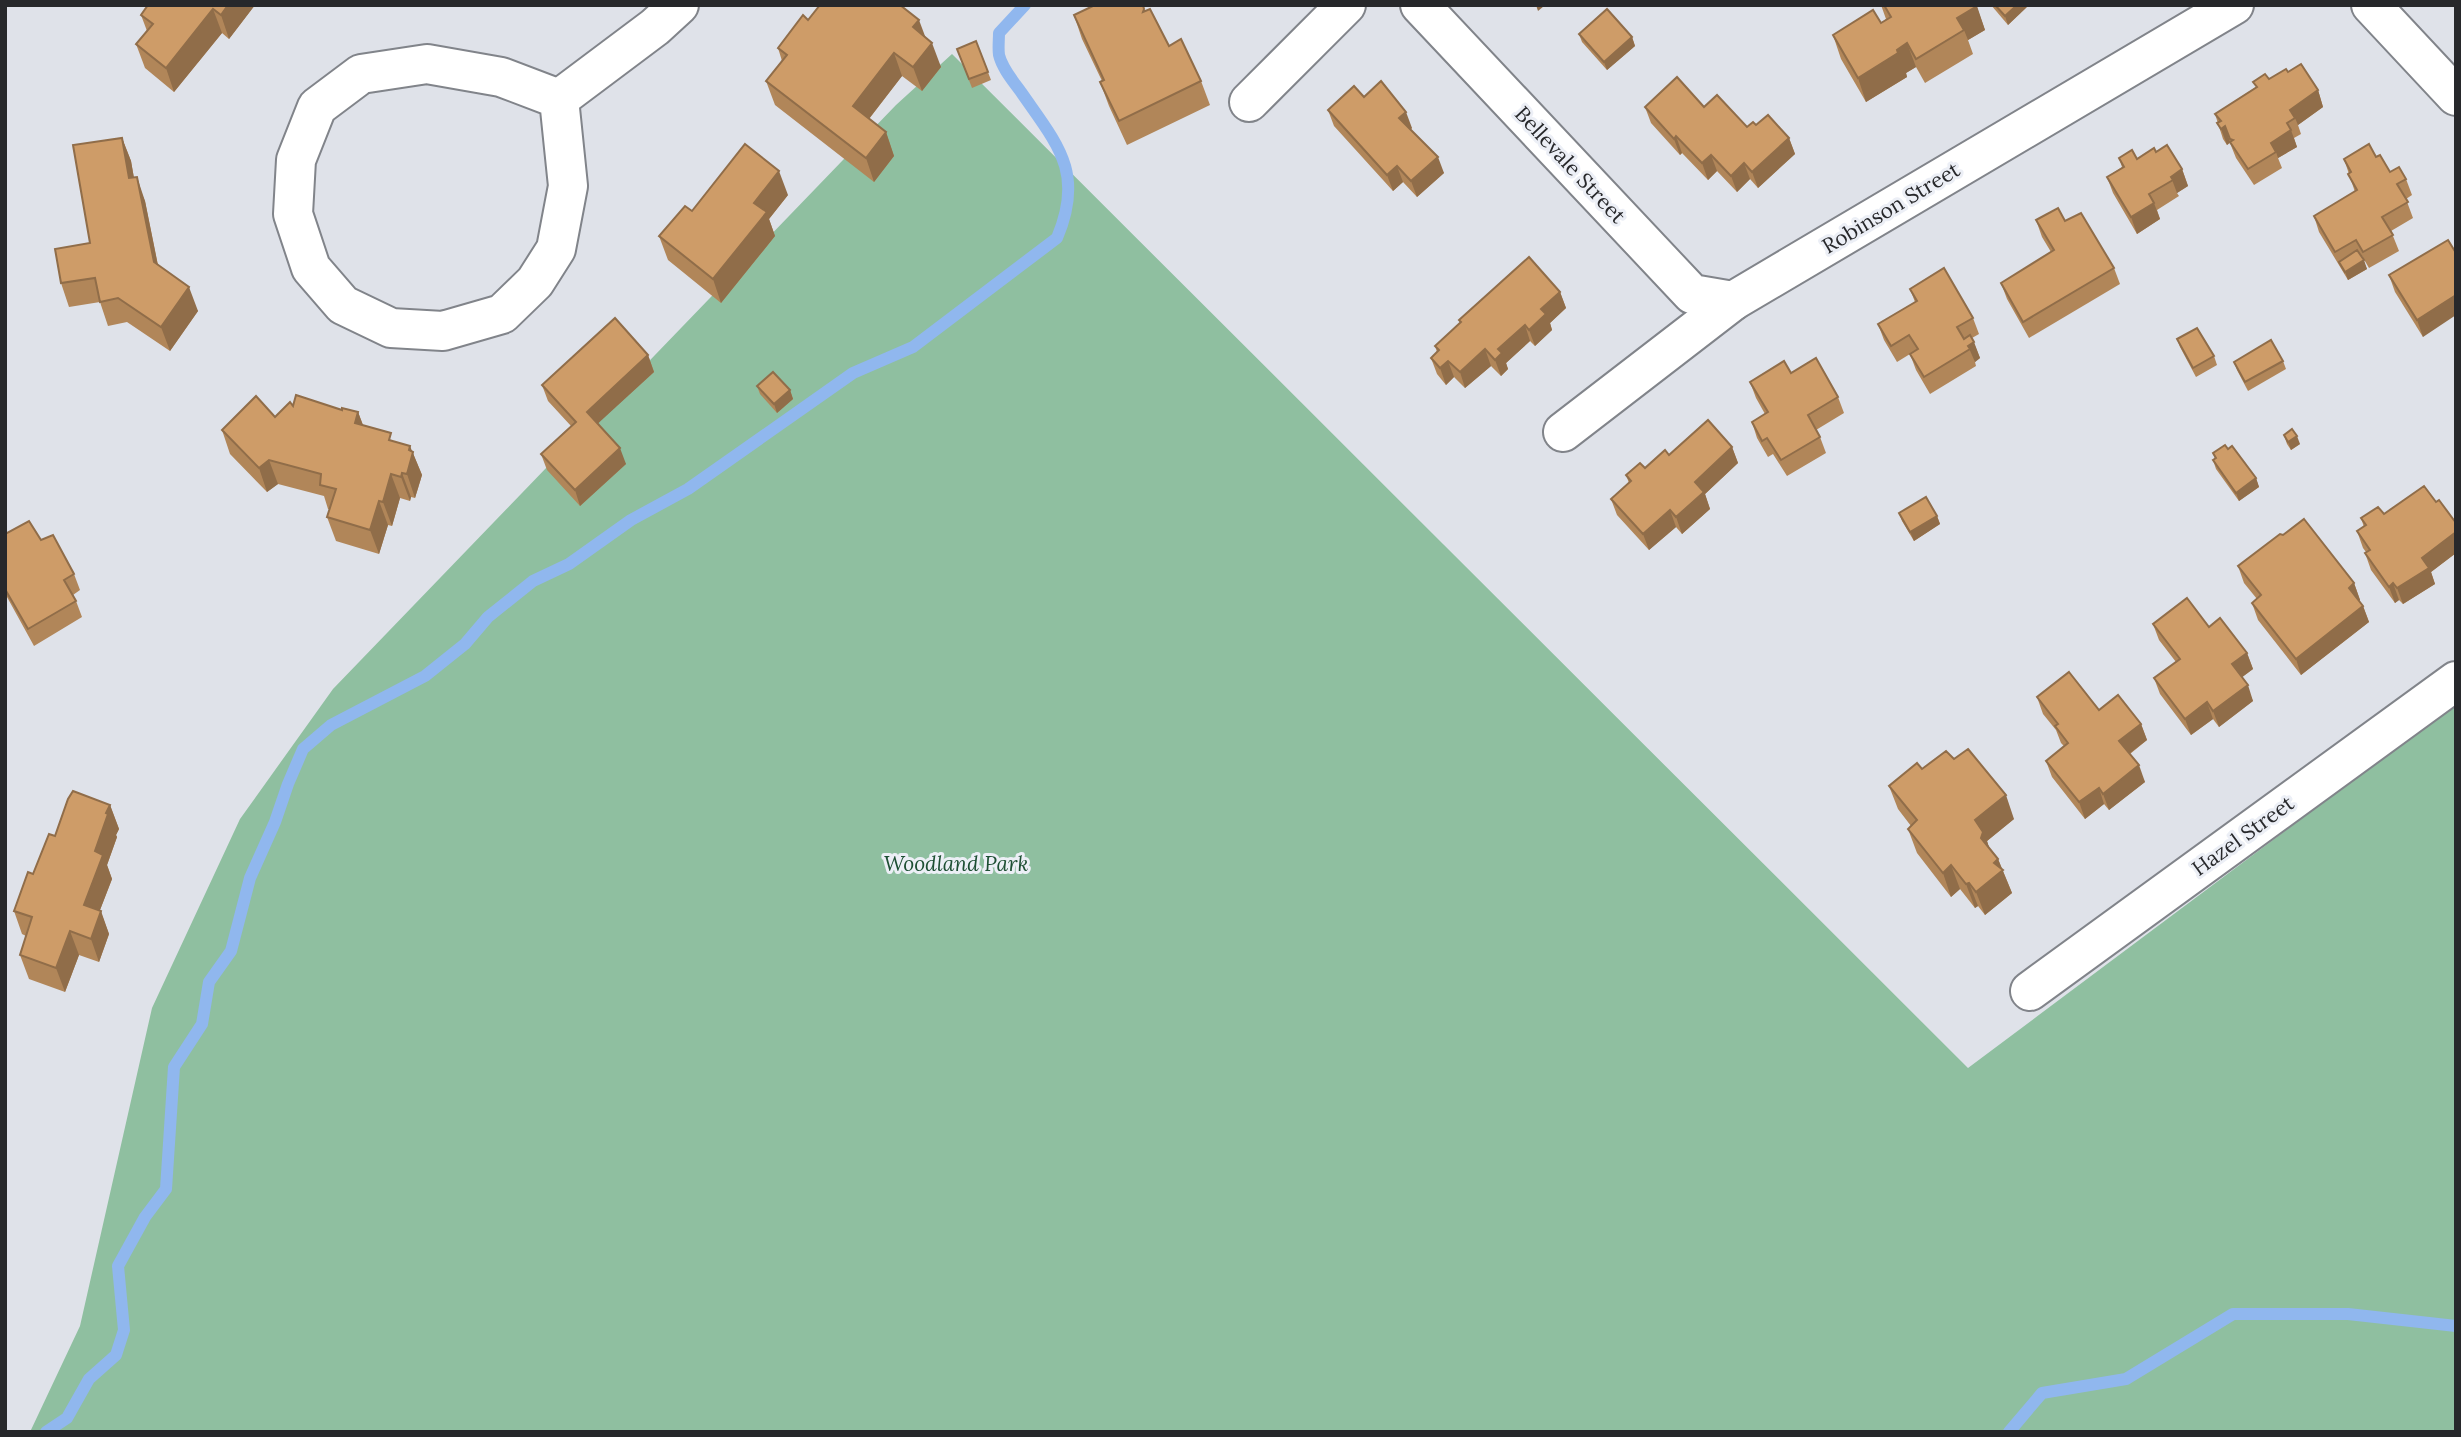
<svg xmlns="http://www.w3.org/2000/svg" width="2461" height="1437" font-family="Lora,serif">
<rect width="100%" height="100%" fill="#dfe2e9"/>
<polygon fill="#8fbfa0" points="952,54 1968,1068 2456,703 2456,1432 30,1432 80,1326 152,1008 240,819 333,689 896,105"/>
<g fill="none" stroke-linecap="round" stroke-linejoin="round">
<g stroke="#90b7ee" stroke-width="12">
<path d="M 46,1432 L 67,1418 L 89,1379 L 116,1355 L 124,1330 L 118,1266 L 145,1217 L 166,1189 L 174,1067 L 202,1024 L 209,982 L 231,951 L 250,878 L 275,822 L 288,784 L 303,749 L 331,725 L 425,676 L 465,644 L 488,617 L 533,581 L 569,564 L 631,520 L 688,489 L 853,373 L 913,347 L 1057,238 C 1085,172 1057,144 1021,92 C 1013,81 1002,68 999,55 C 998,48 999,40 999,33 L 1025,5"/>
<polyline points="2009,1432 2042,1393 2126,1379 2233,1314 2348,1314 2456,1326"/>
</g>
<defs>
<g id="street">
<polyline points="1420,5 1692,294 1733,301"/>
<polygon points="427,64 501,77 559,99 568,186 556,249 535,282 502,314 443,331 391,328 343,305 311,268 293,214 296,160 317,107 361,74"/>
<polyline points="559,99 655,27 679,5"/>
<polyline points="1249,102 1346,5"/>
<polyline points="1563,432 1733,301 2234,5"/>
<polyline points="2030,991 2456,681"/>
</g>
<polyline id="secondary" points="2371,5 2456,96"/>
</defs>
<use href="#street" stroke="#81848a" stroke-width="42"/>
<use href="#secondary" stroke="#81848a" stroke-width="42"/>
<use href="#street" stroke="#fff" stroke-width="38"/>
<use href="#secondary" stroke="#fff" stroke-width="38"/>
</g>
<g fill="#b18659">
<polygon points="148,5 255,5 229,39 222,33 174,92 145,68 136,44 147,31 141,15"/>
<polygon points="1881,5 1976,5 1985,30 1968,40 1973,54 1925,83 1916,67 1906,73 1907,77 1866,102 1841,59 1833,35 1881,23 1886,19"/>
<polygon points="1991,5 2029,5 2008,25"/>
<polygon points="1145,11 1169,46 1201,81 1210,105 1127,145 1109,106 1100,82 1102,81 1082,39 1074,15"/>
<polygon points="808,20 925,37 941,67 922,91 902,76 869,119 886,132 894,156 874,182 775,105 766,81 782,61 778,48"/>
<polygon points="1579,34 1632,37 1635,46 1607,70 1582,42"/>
<polygon points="976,41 991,80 972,88 957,49"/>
<polygon points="2288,72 2318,90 2323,107 2298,125 2301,134 2294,138 2297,147 2278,158 2282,168 2254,185 2236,158 2230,143 2227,145 2223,139 2215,114 2256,87 2253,82 2269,79"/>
<polygon points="1364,97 1412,128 1410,130 1444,173 1417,197 1403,182 1393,191 1334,126 1328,110"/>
<polygon points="1645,107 1704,107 1747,127 1756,125 1789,138 1795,154 1758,188 1750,179 1737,192 1717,171 1708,180 1682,153 1680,155 1651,123"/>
<polygon points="122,138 131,161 134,178 145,201 158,265 198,311 170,351 127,322 108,326 100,302 69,307 61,283 90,243"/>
<polygon points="2156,152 2182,169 2188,186 2177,193 2179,196 2157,210 2160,219 2137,234 2113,193 2107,177 2122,167 2119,158 2137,159"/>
<polygon points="2376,157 2390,172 2406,179 2412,195 2406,199 2413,218 2391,231 2399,251 2369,268 2362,256 2361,256 2367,269 2348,280 2319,232 2314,216 2355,192 2344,159"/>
<polygon points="788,195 769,219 775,236 721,303 668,260 659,236 692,211"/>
<polygon points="2036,220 2114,268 2120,284 2029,338 2007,299 2001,283 2051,252 2042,237"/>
<polygon points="2456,253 2423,337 2395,292 2389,275"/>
<polygon points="1910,289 1973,318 1979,334 1972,338 1980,358 1975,362 1976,366 1930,394 1916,370 1910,354 1897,362 1884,340 1878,324 1915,302"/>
<polygon points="1560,292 1566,308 1550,323 1552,330 1535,346 1530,341 1506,363 1508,369 1501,376 1491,366 1465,388 1454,377 1446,385 1437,374 1431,358 1437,352 1435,346 1460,323 1459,320"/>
<polygon points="2177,339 2214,356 2217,365 2196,377 2180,347"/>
<polygon points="648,355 654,372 598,423 626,464 580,506 547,470 541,454 571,426 548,401 542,385"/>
<polygon points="2283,361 2286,369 2248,391 2237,370 2234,362"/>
<polygon points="1750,382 1838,397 1844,413 1816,430 1820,437 1826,453 1787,476 1773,454 1768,457 1757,438 1752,422 1765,414 1756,398"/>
<polygon points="757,386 790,390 793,399 777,413 760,394"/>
<polygon points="293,406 342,410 358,412 363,425 412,451 422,475 415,498 411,497 410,501 400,498 392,526 388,525 379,554 336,541 327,517 330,509 328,509 324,496 278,484 267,492 230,454 222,430 275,417"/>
<polygon points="2284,435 2300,444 2291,450 2287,444"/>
<polygon points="1732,447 1738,463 1705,494 1710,509 1682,534 1676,527 1649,550 1617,515 1611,499 1629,483 1626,475 1645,468 1669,455"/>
<polygon points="2213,453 2256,478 2259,487 2239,501 2216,469 2213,460 2215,459"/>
<polygon points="2436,502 2456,523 2456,553 2431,572 2435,584 2403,604 2399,600 2395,603 2371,570 2365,553 2366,552 2363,548 2357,531 2364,527 2361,518"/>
<polygon points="1899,513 1937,516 1940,524 1914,541 1902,521"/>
<polygon points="5,534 41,540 74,574 80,590 73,595 76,601 82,617 34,646 7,597 5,598"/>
<polygon points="2238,566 2354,583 2360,600 2359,601 2363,606 2369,622 2301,675 2258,620 2252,603 2257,599 2244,583"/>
<polygon points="2153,624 2209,627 2247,653 2253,669 2242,677 2253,701 2219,727 2213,719 2191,735 2160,694 2154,678 2176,662 2159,640"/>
<polygon points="2037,697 2099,710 2141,724 2147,740 2130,754 2145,782 2109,810 2104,804 2085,819 2052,777 2046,761 2064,746 2061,743 2056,730 2043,714"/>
<polygon points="1922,769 2014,819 1987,841 1989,848 1998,859 2012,893 1985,915 1978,906 1975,908 1960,889 1951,897 1917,853 1908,829 1911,826 1898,809 1889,786"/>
<polygon points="110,805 119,829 116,835 117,837 107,865 112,879 100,910 109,934 99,962 79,955 65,992 29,979 20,955 26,936 22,934 14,911 55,836"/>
</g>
<g fill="#906d49">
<polygon points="228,5 255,5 229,39 221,15"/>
<polygon points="1536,5 1544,5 1544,6 1538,11"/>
<polygon points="2017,5 2029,5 2008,25 2005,16"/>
<polygon points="1977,6 1985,30 1968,40 1964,30 1957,18"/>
<polygon points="213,9 222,33 174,92 166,68"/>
<polygon points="919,20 928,44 913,27"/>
<polygon points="1632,37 1635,46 1607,70 1604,62"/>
<polygon points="932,43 941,67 922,91 913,67"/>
<polygon points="1907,43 1916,67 1906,73 1907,77 1866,102 1858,78"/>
<polygon points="894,53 902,76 861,129 853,106"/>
<polygon points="2318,90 2323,107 2298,125 2295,118 2290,110"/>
<polygon points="1406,112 1412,128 1405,135 1399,118"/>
<polygon points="2225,126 2230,142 2227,145 2221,129"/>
<polygon points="2291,130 2297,147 2278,158 2276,152 2271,143"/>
<polygon points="886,132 894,156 874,182 866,158"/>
<polygon points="1676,136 1682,153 1680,155 1674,139"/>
<polygon points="122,138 131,161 138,202 129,178"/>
<polygon points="1789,138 1795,154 1758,188 1752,172"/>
<polygon points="1711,155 1717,171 1708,180 1702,163"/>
<polygon points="1438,157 1444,173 1417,197 1411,181"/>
<polygon points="1744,163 1750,179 1737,192 1731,176"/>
<polygon points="1397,166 1403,182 1393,191 1387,175"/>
<polygon points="2182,169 2188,186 2177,193 2171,177"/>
<polygon points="779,171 788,195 769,219 775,236 721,303 713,279 754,203"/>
<polygon points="137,177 145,201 162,286 154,262"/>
<polygon points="2154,203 2160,219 2137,234 2131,217"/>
<polygon points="2364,260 2367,269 2348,280 2345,272"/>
<polygon points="189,287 198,311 170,351 161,327"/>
<polygon points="1560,292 1566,308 1550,323 1552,330 1535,346 1529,330 1541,309"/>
<polygon points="2456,295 2456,315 2423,337 2417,320"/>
<polygon points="1525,325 1530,341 1506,363 1508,369 1501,376 1495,360 1498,349"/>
<polygon points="1974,342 1980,358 1975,362 1968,346"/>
<polygon points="1485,349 1491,366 1465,388 1460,372"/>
<polygon points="648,355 654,372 593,428 587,412"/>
<polygon points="1448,361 1454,377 1446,385 1440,368"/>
<polygon points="790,390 793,399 777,413 774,404"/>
<polygon points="358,412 367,436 355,423"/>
<polygon points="2297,436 2300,444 2291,450 2288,442"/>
<polygon points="410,446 422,475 415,498 407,474"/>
<polygon points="1732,447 1738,463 1705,494 1710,509 1682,534 1676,517 1695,482"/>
<polygon points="620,448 626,464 580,506 575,490"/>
<polygon points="269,460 278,484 267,492 259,468"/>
<polygon points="402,473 411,497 410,501 401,477"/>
<polygon points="391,474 400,498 392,526 383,502"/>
<polygon points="2256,478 2259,487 2239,501 2236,493"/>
<polygon points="379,501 388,525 379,554 370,530"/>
<polygon points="1670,510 1676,527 1649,550 1643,534"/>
<polygon points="1937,516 1940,524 1914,541 1910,532"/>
<polygon points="2456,532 2456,553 2431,572 2435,584 2403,604 2397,588 2422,558"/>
<polygon points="2354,583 2360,600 2354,604 2349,588"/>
<polygon points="2393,583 2399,600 2395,603 2389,587"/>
<polygon points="2363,606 2369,622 2301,675 2296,659"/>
<polygon points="2247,653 2253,669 2237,681 2232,664"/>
<polygon points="2248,685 2253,701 2219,727 2213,711"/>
<polygon points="2207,702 2213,719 2191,735 2185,719"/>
<polygon points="2141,724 2147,740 2125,757 2119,741"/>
<polygon points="2139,765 2145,782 2109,810 2103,794"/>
<polygon points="2099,788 2104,804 2085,819 2079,802"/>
<polygon points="2006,795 2014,819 1987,841 1992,856 1989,861 1975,820"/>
<polygon points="110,805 119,829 116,835 117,837 107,865 112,879 93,928 84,905 95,851 106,813"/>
<polygon points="1998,859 2012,893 1985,915 1976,892 1994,863"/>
<polygon points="1951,865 1960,889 1951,897 1943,873"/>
<polygon points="1969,883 1978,906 1975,908 1966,884"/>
<polygon points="101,911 109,934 99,962 91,939"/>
<polygon points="70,931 79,955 65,992 56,968"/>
</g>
<g fill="#ce9c68" stroke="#906d49" stroke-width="2">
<polygon points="148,5 228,5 221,15 213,9 166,68 136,44 153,24 141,15"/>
<polygon points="820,5 900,5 919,20 913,27 932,43 913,67 894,53 853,106 886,132 866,158 766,81 787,55 778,48 803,15 808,20"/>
<polygon points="1095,5 1143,5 1144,9 1143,12 1150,9 1169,46 1181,39 1201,81 1119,121 1100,82 1104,80 1074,15"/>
<polygon points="1884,5 1976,5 1977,6 1957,18 1964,30 1916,59 1907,43 1897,50 1898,53 1858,78 1833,35 1873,10 1881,23 1891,17"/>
<polygon points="1995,5 2017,5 2005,16"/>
<polygon points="1607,9 1632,37 1604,62 1579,34"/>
<polygon points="976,41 988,72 969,79 957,49"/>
<polygon points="2301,64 2318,90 2290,110 2295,118 2287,123 2291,130 2271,143 2276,152 2248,169 2230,142 2233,140 2230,139 2225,126 2221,129 2217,123 2221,121 2215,114 2257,87 2253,82 2265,74 2269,79 2286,69 2288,72"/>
<polygon points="1677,77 1704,107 1717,95 1747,127 1753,122 1756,125 1768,115 1789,138 1752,172 1744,163 1731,176 1711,155 1702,163 1676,136 1674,139 1645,107"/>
<polygon points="1381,81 1406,112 1399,118 1438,157 1411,181 1397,166 1387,175 1328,110 1354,86 1364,97"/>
<polygon points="122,138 129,178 137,177 154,262 189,287 161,327 118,298 100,302 95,278 61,283 55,249 90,243 73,145"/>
<polygon points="745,144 779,171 754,203 767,212 713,279 659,236 685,206 692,211"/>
<polygon points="2369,144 2376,157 2380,155 2390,172 2399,167 2406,179 2397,184 2408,202 2382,217 2393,235 2363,252 2356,240 2335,252 2314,216 2357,190 2348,174 2351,172 2344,159"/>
<polygon points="2167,145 2182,169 2171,177 2173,180 2149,194 2154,203 2131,217 2107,177 2124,167 2119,158 2132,150 2137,159 2154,148 2156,152"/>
<polygon points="2058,208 2065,221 2081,213 2114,268 2023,322 2001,283 2054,250 2036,220"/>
<polygon points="2448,240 2456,253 2456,295 2417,320 2389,275"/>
<polygon points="2357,250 2364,260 2345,272 2339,262"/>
<polygon points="1529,257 1560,292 1541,309 1546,314 1529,330 1525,325 1498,349 1502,353 1495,360 1485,349 1460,372 1448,361 1440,368 1431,358 1439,350 1435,346 1461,322 1459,320"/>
<polygon points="1944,268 1973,318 1957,327 1964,339 1970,335 1974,342 1968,346 1970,349 1924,377 1910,354 1918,349 1909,335 1891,346 1878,324 1917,301 1910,289"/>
<polygon points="615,318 648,355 587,412 620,448 575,490 541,454 576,422 542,385"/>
<polygon points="2197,328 2214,356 2193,368 2177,339"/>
<polygon points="2271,340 2283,361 2245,382 2234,362"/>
<polygon points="1816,358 1838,397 1808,415 1820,437 1781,460 1767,438 1762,441 1752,422 1768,412 1750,382 1784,361 1791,373"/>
<polygon points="773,372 790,390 774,404 757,386"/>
<polygon points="296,395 342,410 342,408 358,412 355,423 391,433 389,440 410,446 409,450 413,452 407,474 402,473 401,477 391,474 383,502 379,501 370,530 327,517 336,489 320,485 321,474 269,460 259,468 222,430 256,396 275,417 290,402 293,406"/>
<polygon points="1708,420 1732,447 1695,482 1704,492 1676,517 1670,510 1643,534 1611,499 1631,481 1626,475 1640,463 1645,468 1665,450 1669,455"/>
<polygon points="2292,429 2297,436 2288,442 2284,435"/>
<polygon points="2225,445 2228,449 2232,446 2256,478 2236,493 2213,460 2216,458 2213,453"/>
<polygon points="2424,486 2436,502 2439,500 2456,523 2456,532 2422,558 2429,568 2397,588 2393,583 2389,587 2365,553 2370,550 2357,531 2366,525 2361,518 2378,507 2384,514"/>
<polygon points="1926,497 1937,516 1910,532 1899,513"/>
<polygon points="2304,519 2354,583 2349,588 2363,606 2296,659 2252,603 2261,595 2238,566 2280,534 2283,535"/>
<polygon points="29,521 41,540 53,535 74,574 64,580 76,601 28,629 5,589 5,534"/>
<polygon points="2187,598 2209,627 2220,618 2247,653 2232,664 2248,685 2213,711 2207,702 2185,719 2154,678 2180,659 2153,624"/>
<polygon points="2069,672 2099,710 2118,695 2141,724 2119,741 2139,765 2103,794 2099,788 2079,802 2046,761 2068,743 2055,726 2058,724 2037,697"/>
<polygon points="1968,749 2006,795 1975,820 1983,832 1981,838 1998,859 1994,863 2003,870 1976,892 1969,883 1966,884 1951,865 1943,873 1908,829 1917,820 1889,786 1917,763 1922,769 1946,751 1954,759"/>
<polygon points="73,791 110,805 106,813 108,814 95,851 103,855 84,905 101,911 91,939 70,931 56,968 20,955 32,917 14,911 28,872 33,874 49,834 55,836 68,799"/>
</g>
<g text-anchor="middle" stroke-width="6" stroke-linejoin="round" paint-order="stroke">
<g font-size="21" fill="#27282b" stroke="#eceff6">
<text transform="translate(1570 165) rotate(47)" y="7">Bellevale Street</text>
<text transform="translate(1891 208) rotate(-31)" y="7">Robinson Street</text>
<text transform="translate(2243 836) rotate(-36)" y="7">Hazel Street</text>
</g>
<g font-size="21" font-style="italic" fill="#1d4f33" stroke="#eceff6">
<text x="956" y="871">Woodland Park</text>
</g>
</g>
<rect width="2461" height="1437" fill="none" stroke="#27282b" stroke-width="14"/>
</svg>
